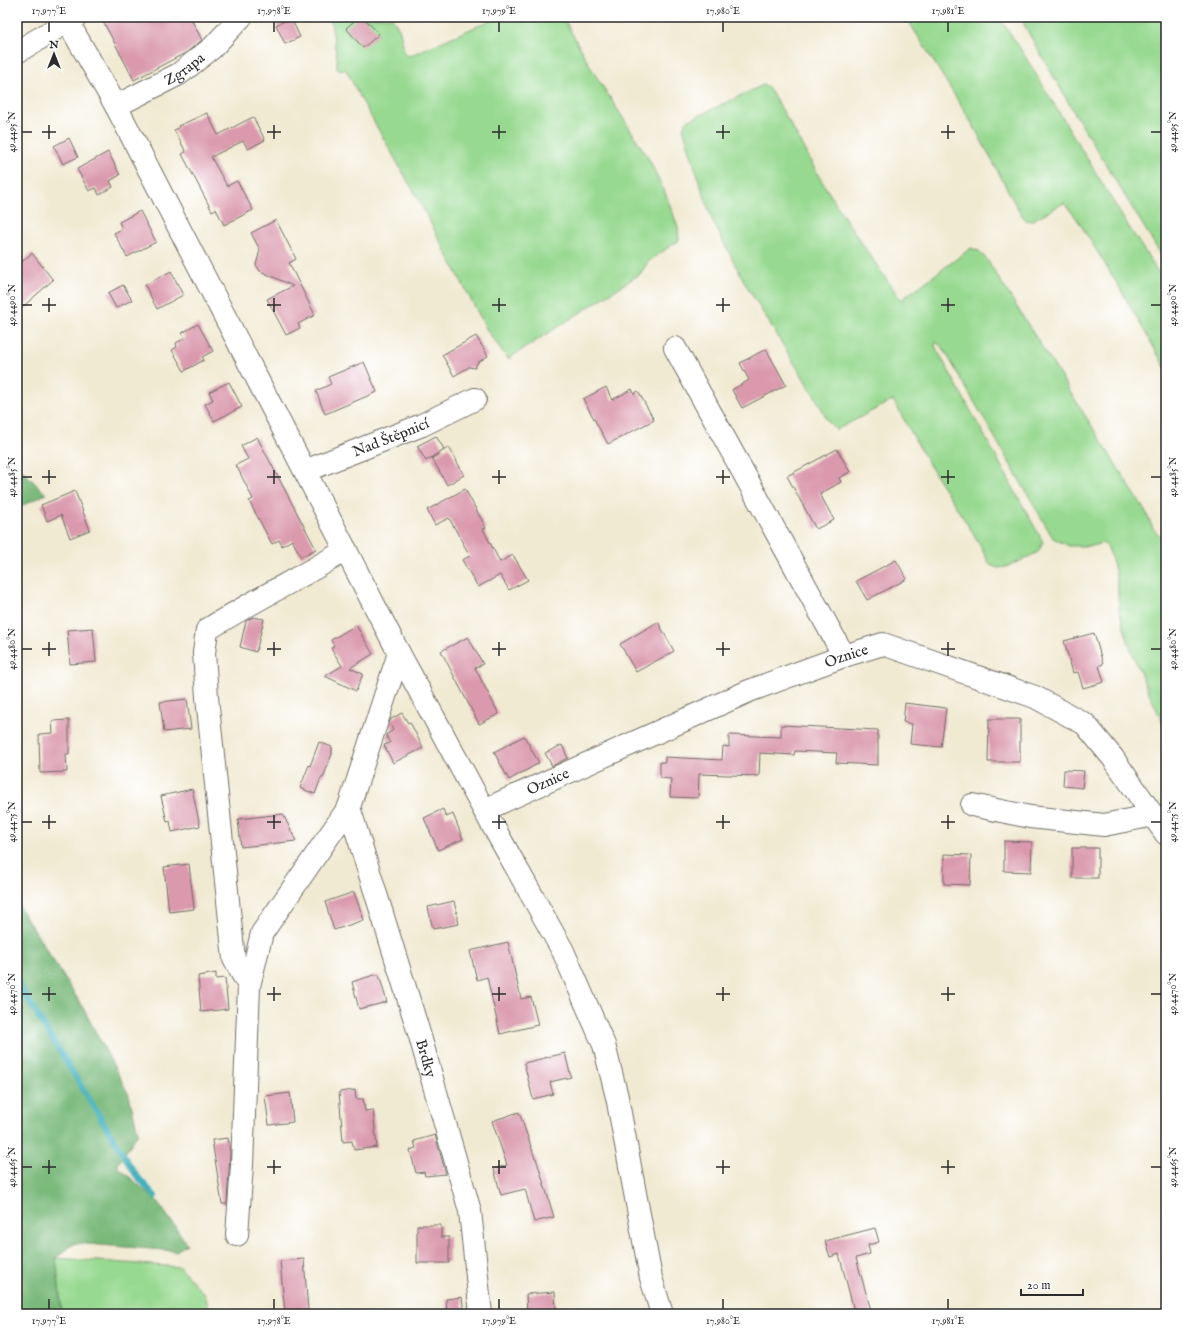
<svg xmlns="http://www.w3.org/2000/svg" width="1183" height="1331" font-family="'IM FELL English',serif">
<rect width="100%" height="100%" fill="#fff"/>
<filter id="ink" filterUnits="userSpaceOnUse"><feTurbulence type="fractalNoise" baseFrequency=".025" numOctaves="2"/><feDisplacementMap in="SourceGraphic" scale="8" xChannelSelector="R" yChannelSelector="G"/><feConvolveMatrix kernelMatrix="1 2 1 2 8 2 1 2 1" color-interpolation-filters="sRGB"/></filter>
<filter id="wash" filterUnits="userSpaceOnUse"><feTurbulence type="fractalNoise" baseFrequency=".012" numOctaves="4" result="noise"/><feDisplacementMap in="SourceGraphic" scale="16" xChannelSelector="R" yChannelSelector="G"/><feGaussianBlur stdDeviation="0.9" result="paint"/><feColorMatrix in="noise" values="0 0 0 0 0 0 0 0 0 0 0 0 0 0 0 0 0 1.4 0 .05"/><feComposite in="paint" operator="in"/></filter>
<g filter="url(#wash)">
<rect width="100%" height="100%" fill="#f1ead3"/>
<g fill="#97d990" stroke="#61825e">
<polygon points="330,17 392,17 400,31 405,54 409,56 498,17 563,17 591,68 649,159 666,195 678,227 679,240 649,261 640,274 508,359 488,332 418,199 361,99 346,70 337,69 337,58"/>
<polygon points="906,17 999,17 1020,48 1125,221 1166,284 1166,369 1118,285 1077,219 1064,203 1031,221 1026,220 1020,213 973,125"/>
<polygon points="1023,17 1166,17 1166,263 1075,114 1024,25"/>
<path d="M 763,85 L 767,86 C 787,115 802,147 820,178 C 845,220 873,260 901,300 L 971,248 L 979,251 L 988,261 L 1147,514 L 1153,529 L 1166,541 L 1166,730 C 1149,693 1131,657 1121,617 C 1117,605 1119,593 1117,581 C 1115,569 1112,557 1107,546 L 1102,543 L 1092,546 L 1069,546 L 1053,538 L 943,348 L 936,342 L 935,346 L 1043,542 L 1038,552 L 1022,560 L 1006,567 L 998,568 L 990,565 L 976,538 L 930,466 L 893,400 L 836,430 L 827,420 L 820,405 L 746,285 L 714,224 L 700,184 L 683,128 L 687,121 Z"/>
<polygon points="56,1258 180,1267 205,1295 211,1314 62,1314"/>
</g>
<g fill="#79b97a" stroke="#527252">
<polygon points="17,465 46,494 17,508"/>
<polygon points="17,903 82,1006 129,1095 138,1133 117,1166 158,1202 187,1244 176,1251 75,1243 56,1258 62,1314 17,1314"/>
</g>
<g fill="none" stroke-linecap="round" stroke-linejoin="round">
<polyline stroke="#42b1bd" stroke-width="6" points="17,982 136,1175 155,1196"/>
</g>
<g id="blocks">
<g fill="#da99ad">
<polygon points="101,17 190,17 202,40 187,52 134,80"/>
<polygon points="359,17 363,17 379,34 363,48 346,28"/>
<polygon points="291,18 300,37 285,44 276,25"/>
<polygon points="207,113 218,135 253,117 265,140 248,149 243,141 211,157 227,186 237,181 253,210 224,225 216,209 212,211 182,154 186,152 174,130 179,128 178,126"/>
<polygon points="69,138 78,157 63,164 54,146"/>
<polygon points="108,152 120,175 110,181 113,187 99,195 96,188 89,191 77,169"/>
<polygon points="140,211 156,242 127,257 114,233 122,229 119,222"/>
<polygon points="276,220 296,259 289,263 315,315 298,324 300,328 286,335 267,299 293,286 260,271 256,265 260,250 251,233"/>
<polygon points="32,253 53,280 17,312 17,266"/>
<polygon points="171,271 183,295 157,309 145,285"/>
<polygon points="123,285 132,300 116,308 108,293"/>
<polygon points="198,324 213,351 202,357 204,360 184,371 172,350 177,347 176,343 185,338 182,333"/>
<polygon points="476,336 488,356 477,363 475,368 469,367 454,376 442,355"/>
<polygon points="766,349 786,385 742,408 732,390 749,380 740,363"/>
<polygon points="364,362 377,392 325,414 316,391 331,384 328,377"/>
<polygon points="229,382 242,407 214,421 205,404 213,400 209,392"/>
<polygon points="606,387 612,400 632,389 634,394 638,391 654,420 608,444 583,399"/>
<polygon points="436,436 444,449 426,461 417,446"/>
<polygon points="257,437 316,549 301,557 292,540 282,546 279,540 272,544 249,501 253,499 236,465 248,459 241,446"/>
<polygon points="449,447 464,475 447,485 432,458"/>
<polygon points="837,449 850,472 839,478 841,482 820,494 834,520 816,529 787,476"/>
<polygon points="465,489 486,528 483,529 500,562 513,555 528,580 509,590 500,575 478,587 462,560 470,556 449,518 435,525 427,510"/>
<polygon points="75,491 90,530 70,538 61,515 47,521 41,505"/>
<polygon points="896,560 907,579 867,600 856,581"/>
<polygon points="253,617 264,619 256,652 240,647 246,621"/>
<polygon points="658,622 674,651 636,672 620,644"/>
<polygon points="356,625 373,654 350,668 363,674 356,691 325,676 342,666 331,648 334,646 331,640"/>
<polygon points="93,628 96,662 70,664 67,630"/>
<polygon points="1094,633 1103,664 1099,666 1104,682 1083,688 1078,672 1073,673 1064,641"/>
<polygon points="468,637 483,664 475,668 499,714 479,724 441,651"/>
<polygon points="187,699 191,729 164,732 160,702"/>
<polygon points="905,703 946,708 941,747 910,744 912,724 903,722"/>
<polygon points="402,713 408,723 410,722 423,748 393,763 384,745 390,743 386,735 393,730 389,723 391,719"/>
<polygon points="989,719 1020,719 1020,762 988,762"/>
<polygon points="69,720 69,754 66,754 67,772 40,773 39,734 53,733 52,721"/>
<polygon points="781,725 878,730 878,765 836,763 837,753 795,751 794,755 760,753 759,776 699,774 698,798 670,797 671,779 660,778 660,762 665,762 665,757 722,760 723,746 729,747 729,735 781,737"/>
<polygon points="524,736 539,763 509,780 494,752"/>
<polygon points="319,742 332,747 332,754 323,778 321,778 315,794 300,788 309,765 310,766"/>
<polygon points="562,745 568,758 552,766 545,753"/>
<polygon points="1064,770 1084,771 1082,788 1063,786"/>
<polygon points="192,789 200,826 172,832 170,821 167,822 161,796"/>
<polygon points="443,809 446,817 453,814 463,839 438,850 424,818"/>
<polygon points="283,814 296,841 241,847 238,819"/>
<polygon points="1004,841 1032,842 1031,872 1004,871"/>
<rect x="1072" y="848" width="26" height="30"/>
<polygon points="944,854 971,855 970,885 944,884"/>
<polygon points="189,864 194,909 169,912 164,867"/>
<polygon points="354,892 364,920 334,930 325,902"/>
<polygon points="454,901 459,924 433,929 428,907"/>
<polygon points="508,942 521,999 531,997 538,1025 500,1034 487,977 477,980 470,951"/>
<polygon points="216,973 216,979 225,978 228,1009 201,1012 198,976"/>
<polygon points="374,975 379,975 387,1002 359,1009 352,982"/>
<polygon points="565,1053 571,1077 550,1082 553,1094 533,1099 524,1063"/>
<polygon points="355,1090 356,1099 363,1099 365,1111 373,1110 377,1147 354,1150 352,1141 343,1142 339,1092"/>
<polygon points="290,1093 293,1122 269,1125 265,1096"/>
<polygon points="519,1112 535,1158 536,1158 554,1217 534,1222 525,1189 501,1195 494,1169 507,1165 492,1121"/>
<polygon points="435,1135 446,1174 425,1176 424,1172 416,1173 410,1150 416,1148 414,1141"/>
<polygon points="228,1138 230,1153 227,1204 222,1204 212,1140"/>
<polygon points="417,1225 441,1225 441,1237 449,1237 449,1263 417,1263"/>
<polygon points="875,1228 879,1242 868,1245 870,1254 856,1258 872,1314 855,1314 839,1254 830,1257 825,1241"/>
<polygon points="304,1259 308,1310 285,1313 280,1261"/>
<polygon points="555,1292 556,1314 527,1314 526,1294"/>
<polygon points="462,1297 464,1314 447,1314 446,1299"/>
</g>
</g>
</g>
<g filter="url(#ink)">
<use href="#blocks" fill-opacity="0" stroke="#706e66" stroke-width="1"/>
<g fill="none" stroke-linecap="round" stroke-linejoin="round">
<defs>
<g id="minor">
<polyline points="17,52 75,17"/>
<path id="s1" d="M 116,106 L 179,74 L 212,48 L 241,17"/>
<polyline points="675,348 844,656"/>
<path id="s2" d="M 305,471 L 422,425 L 475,399"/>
<polyline points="972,805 1030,817 1104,825 1154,815"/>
<path id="s3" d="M 349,807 L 419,1033 L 470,1211 L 481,1314"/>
<path id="s4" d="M 484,810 L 749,691 L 844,656 L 883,644 L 1035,697 L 1085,724 L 1113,758 L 1166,834"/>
<path d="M 249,986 L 234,959 L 207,697 L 204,653 L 207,630 C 252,601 300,578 346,550"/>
<polyline points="237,1235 242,1165 249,986 262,933 349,807 399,653"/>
</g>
<polyline id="tertiary" points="65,17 116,106 399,653 484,810 563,951 604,1045 617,1097 651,1278 662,1314"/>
</defs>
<use href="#minor" stroke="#706e66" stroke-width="24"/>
<use href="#tertiary" stroke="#706e66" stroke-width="24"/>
<use href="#minor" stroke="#fff" stroke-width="22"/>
<use href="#tertiary" stroke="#fff" stroke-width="22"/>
</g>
</g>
<path fill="none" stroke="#2b2b2b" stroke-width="1.5" d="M 49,22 L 49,32M 274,22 L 274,32M 499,22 L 499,32M 723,22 L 723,32M 948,22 L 948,32M 49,125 L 49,139M 274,125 L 274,139M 499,125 L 499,139M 723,125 L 723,139M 948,125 L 948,139M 22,132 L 32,132M 42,132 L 56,132M 267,132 L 281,132M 492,132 L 506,132M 716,132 L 730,132M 941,132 L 955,132M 1151,132 L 1161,132M 49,298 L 49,312M 274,298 L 274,312M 499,298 L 499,312M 723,298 L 723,312M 948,298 L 948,312M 22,305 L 32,305M 42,305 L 56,305M 267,305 L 281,305M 492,305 L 506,305M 716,305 L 730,305M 941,305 L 955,305M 1151,305 L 1161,305M 49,470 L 49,484M 274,470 L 274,484M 499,470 L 499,484M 723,470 L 723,484M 948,470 L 948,484M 22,477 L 32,477M 42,477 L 56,477M 267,477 L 281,477M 492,477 L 506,477M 716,477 L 730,477M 941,477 L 955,477M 1151,477 L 1161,477M 49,642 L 49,656M 274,642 L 274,656M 499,642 L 499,656M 723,642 L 723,656M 948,642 L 948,656M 22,649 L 32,649M 42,649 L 56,649M 267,649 L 281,649M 492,649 L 506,649M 716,649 L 730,649M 941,649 L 955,649M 1151,649 L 1161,649M 49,815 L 49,829M 274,815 L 274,829M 499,815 L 499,829M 723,815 L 723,829M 948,815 L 948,829M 22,822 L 32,822M 42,822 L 56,822M 267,822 L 281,822M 492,822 L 506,822M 716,822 L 730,822M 941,822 L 955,822M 1151,822 L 1161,822M 49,987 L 49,1001M 274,987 L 274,1001M 499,987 L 499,1001M 723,987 L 723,1001M 948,987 L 948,1001M 22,994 L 32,994M 42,994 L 56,994M 267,994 L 281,994M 492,994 L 506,994M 716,994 L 730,994M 941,994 L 955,994M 1151,994 L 1161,994M 49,1160 L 49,1174M 274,1160 L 274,1174M 499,1160 L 499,1174M 723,1160 L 723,1174M 948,1160 L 948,1174M 22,1167 L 32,1167M 42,1167 L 56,1167M 267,1167 L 281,1167M 492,1167 L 506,1167M 716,1167 L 730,1167M 941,1167 L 955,1167M 1151,1167 L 1161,1167M 49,1299 L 49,1309M 274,1299 L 274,1309M 499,1299 L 499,1309M 723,1299 L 723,1309M 948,1299 L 948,1309"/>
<g text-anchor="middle" stroke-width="4" stroke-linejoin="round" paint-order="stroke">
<g font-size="15" fill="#2b2b2b" stroke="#fff">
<text dy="5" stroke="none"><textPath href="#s1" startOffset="78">Zgrapa</textPath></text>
<text dy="5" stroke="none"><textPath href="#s2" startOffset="92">Nad Štěpnicí</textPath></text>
<text dy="5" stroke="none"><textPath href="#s4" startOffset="394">Oznice</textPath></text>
<text dy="5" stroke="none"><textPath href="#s4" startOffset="70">Oznice</textPath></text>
<text dy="5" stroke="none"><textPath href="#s3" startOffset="263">Brdky</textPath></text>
</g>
</g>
<rect width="1183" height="1331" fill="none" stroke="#fff" stroke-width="44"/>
<g transform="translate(54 54)" stroke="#ffffff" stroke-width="3" paint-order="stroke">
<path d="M0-3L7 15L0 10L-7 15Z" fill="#2b2b2b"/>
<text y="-6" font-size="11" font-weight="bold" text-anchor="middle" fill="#2b2b2b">N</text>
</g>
<path d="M1021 1289v6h62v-6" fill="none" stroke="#2b2b2b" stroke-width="2"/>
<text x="1027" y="1289" font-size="12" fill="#2b2b2b" stroke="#ffffff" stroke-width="3" paint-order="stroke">20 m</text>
<rect x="22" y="22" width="1139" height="1287" fill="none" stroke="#2b2b2b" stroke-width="1.5"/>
<g font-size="10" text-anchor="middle" fill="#2b2b2b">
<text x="49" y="14">17.977°E</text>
<text x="274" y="14">17.978°E</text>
<text x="499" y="14">17.979°E</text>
<text x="723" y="14">17.980°E</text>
<text x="948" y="14">17.981°E</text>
<text transform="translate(11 132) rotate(-90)" y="4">49.4495°N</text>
<text transform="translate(1172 132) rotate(-90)" y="4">49.4495°N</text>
<text transform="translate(11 305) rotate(-90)" y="4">49.4490°N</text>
<text transform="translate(1172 305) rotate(-90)" y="4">49.4490°N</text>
<text transform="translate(11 477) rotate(-90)" y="4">49.4485°N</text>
<text transform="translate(1172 477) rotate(-90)" y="4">49.4485°N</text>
<text transform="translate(11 649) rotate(-90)" y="4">49.4480°N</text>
<text transform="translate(1172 649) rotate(-90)" y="4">49.4480°N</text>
<text transform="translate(11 822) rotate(-90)" y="4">49.4475°N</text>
<text transform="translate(1172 822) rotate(-90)" y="4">49.4475°N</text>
<text transform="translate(11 994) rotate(-90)" y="4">49.4470°N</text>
<text transform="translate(1172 994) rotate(-90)" y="4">49.4470°N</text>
<text transform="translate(11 1167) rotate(-90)" y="4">49.4465°N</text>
<text transform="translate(1172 1167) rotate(-90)" y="4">49.4465°N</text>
<text x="49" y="1324">17.977°E</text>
<text x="274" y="1324">17.978°E</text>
<text x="499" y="1324">17.979°E</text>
<text x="723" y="1324">17.980°E</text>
<text x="948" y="1324">17.981°E</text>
</g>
</svg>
